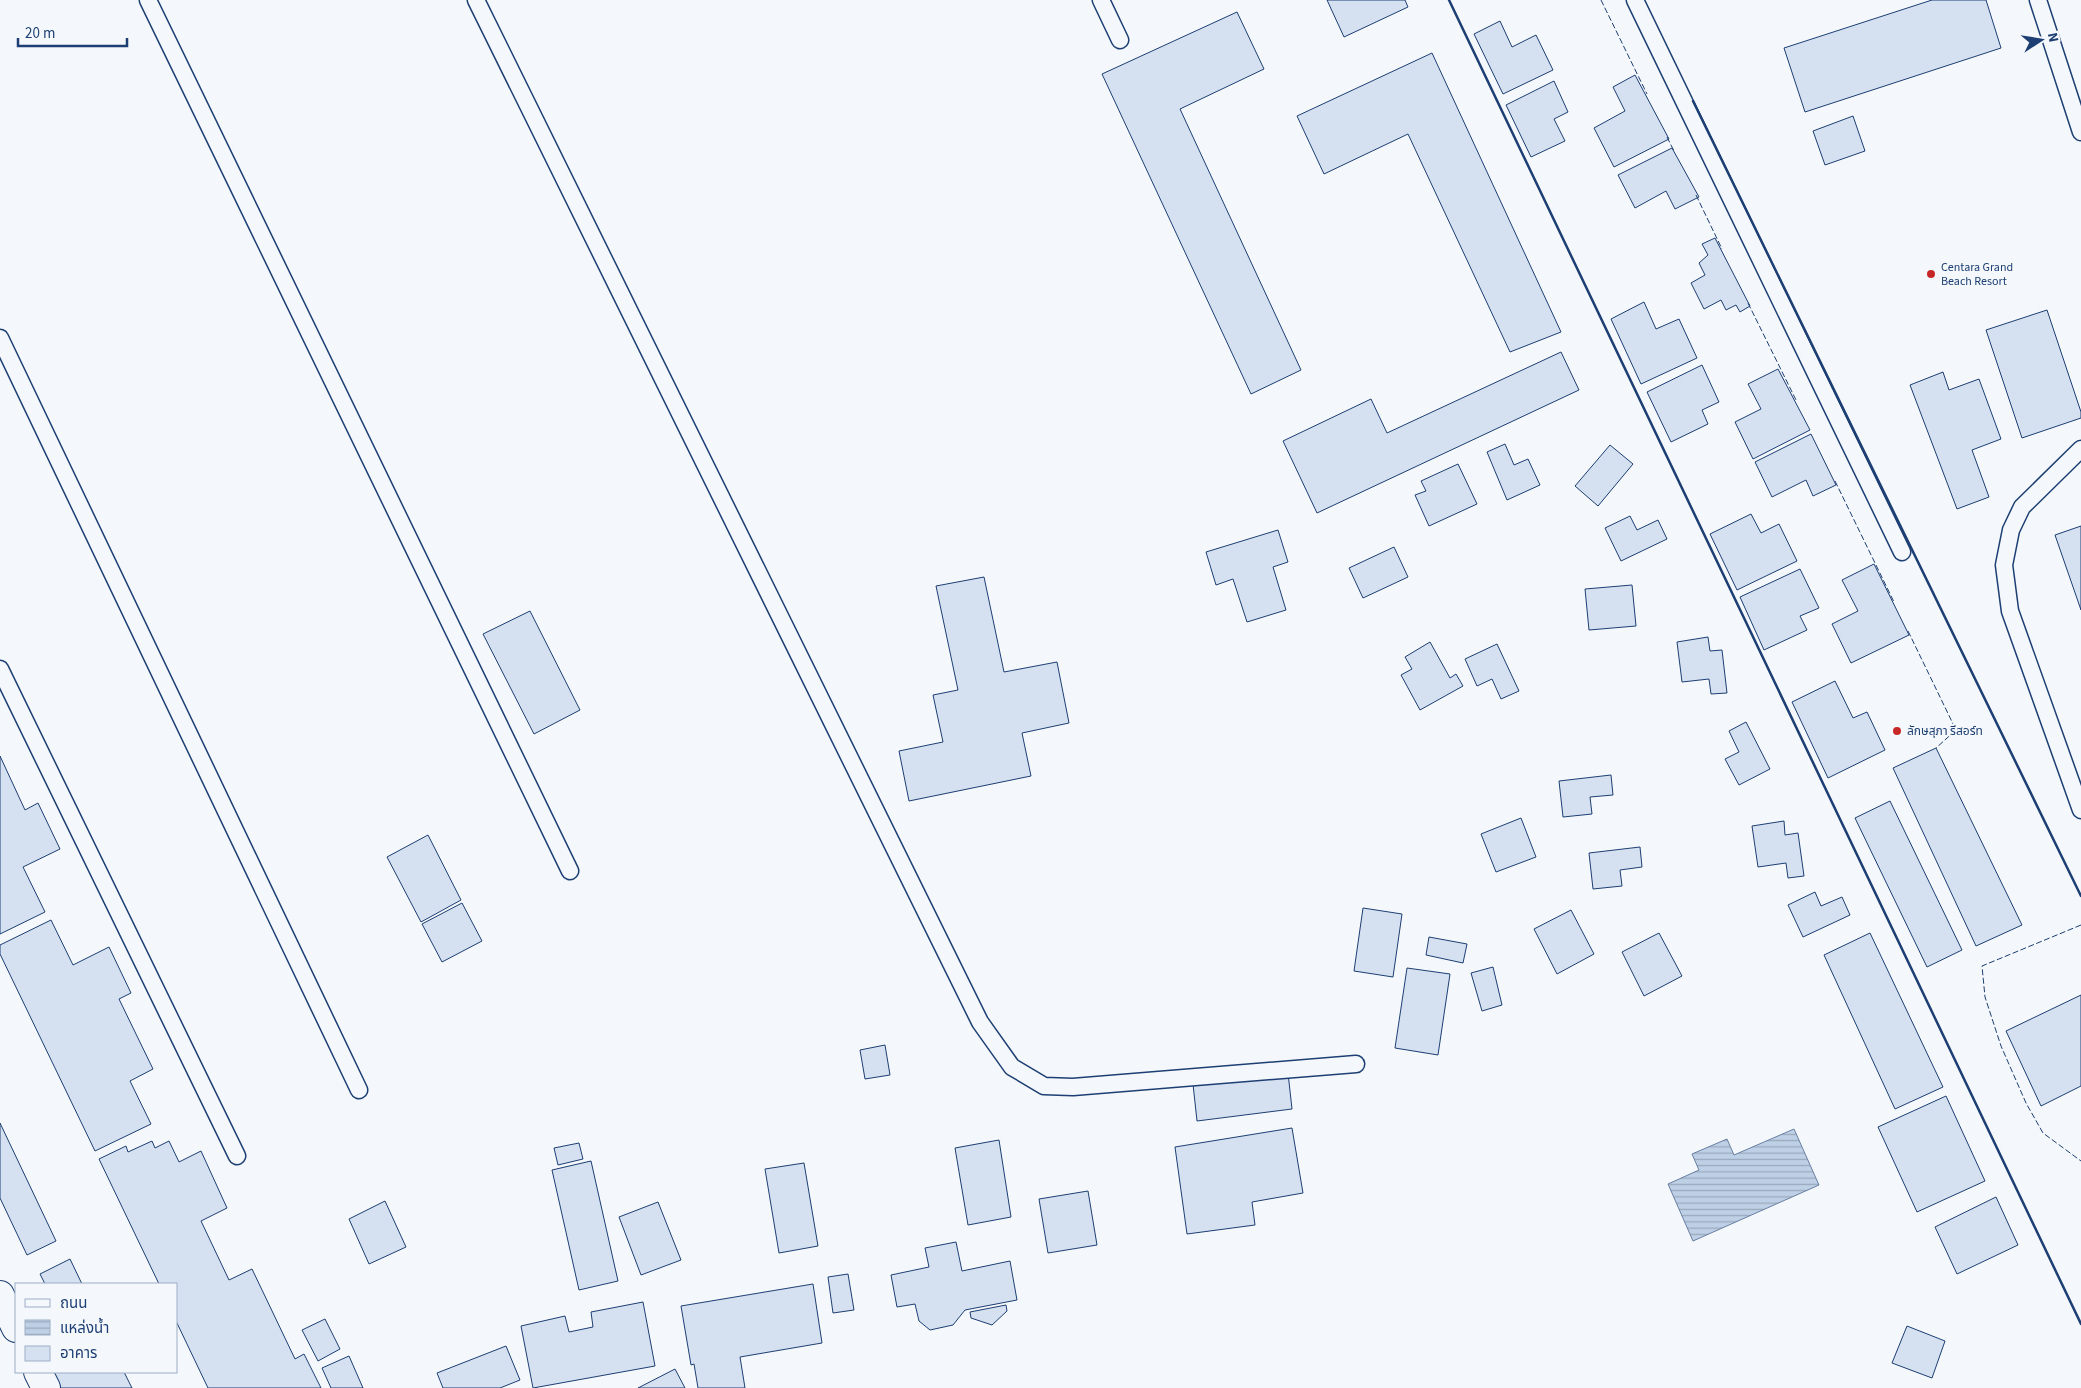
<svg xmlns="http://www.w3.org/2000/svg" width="2081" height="1388" font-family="'Source Sans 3','Noto Sans Thai',sans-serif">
<defs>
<pattern id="water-rules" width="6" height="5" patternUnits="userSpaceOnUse" patternTransform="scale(1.25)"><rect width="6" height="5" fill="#bed0e5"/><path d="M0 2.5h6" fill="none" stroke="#9aaabe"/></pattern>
</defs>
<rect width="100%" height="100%" fill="#f4f7fb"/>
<polygon fill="url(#water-rules)" stroke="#687fa3" points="1794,1129 1819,1185 1693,1241 1668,1184 1699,1170 1692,1154 1727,1139 1734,1155"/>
<g fill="#d5e0f0" stroke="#1d3f73">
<polygon points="1327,0 1405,0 1408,7 1344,37"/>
<polygon points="1932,0 1986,0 2001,48 1805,112 1784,48"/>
<polygon points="1237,12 1264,69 1180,109 1301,370 1251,394 1102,74"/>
<polygon points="1500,21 1512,47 1536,35 1553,70 1503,94 1474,34"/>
<polygon points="1432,53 1561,332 1510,352 1408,134 1324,174 1297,116"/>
<polygon points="1635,75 1669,139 1614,167 1594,128 1625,111 1613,87"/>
<polygon points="1554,81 1568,112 1554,119 1565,141 1531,157 1506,105"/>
<polygon points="1853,116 1865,151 1825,165 1813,131"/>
<polygon points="1672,148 1699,197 1675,209 1666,191 1635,208 1618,175"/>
<polygon points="1715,238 1750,306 1740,312 1736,305 1726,310 1721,300 1704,309 1691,283 1705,275 1699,263 1708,255 1702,244"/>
<polygon points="1644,302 1656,329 1679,319 1697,358 1641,384 1611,319"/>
<polygon points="2047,310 2081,412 2081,418 2022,438 1986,330"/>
<polygon points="1561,352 1579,390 1317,513 1283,441 1371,399 1387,433"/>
<polygon points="1702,365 1719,402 1702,410 1708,424 1671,442 1647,392"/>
<polygon points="1778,369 1810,430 1753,459 1735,422 1761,409 1748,384"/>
<polygon points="1943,372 1949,390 1979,379 2001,439 1972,450 1989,497 1957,509 1910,385"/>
<polygon points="1811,434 1836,485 1813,496 1806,480 1772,497 1755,462"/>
<polygon points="1505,444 1514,465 1528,459 1540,485 1507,500 1487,452"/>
<polygon points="1610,445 1633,464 1598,506 1575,486"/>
<polygon points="1458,464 1477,504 1429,526 1415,495 1426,491 1421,481"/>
<polygon points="1751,514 1761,533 1779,524 1797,561 1737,590 1710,534"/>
<polygon points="1630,516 1637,530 1658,520 1667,539 1621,561 1605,528"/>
<polygon points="2081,526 2081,610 2055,535"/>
<polygon points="1278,530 1288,562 1273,567 1286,610 1247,622 1233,579 1216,585 1206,552"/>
<polygon points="1394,547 1408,577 1363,598 1349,568"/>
<polygon points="1874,564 1909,635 1851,663 1832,624 1858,611 1842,580"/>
<polygon points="1800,569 1819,608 1800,616 1807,630 1764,650 1740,597"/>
<polygon points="984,577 1004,672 1057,662 1069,723 1022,733 1031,776 909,801 899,751 943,742 933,695 958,690 936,586"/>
<polygon points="1632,585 1636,626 1589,630 1585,589"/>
<polygon points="530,611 580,710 534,734 483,634"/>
<polygon points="1708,637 1710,651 1722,650 1727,693 1711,694 1709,679 1682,682 1677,642"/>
<polygon points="1430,642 1450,678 1456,674 1463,686 1420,710 1401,675 1412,669 1405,657"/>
<polygon points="1497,644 1519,691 1501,699 1492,679 1477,686 1465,659"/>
<polygon points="1835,681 1853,718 1867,712 1885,750 1828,778 1792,702"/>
<polygon points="1746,722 1770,769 1739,785 1725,759 1739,752 1729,731"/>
<polygon points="1936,748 2022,925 1976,946 1893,768"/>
<polygon points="0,756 25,810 38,803 60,849 23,867 45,912 0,934"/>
<polygon points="1611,775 1613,795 1590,797 1592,814 1563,817 1559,781"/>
<polygon points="1890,801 1962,950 1927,967 1855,818"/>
<polygon points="1521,818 1536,857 1496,872 1481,834"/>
<polygon points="1784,821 1785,835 1798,833 1804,876 1788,878 1786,863 1758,867 1752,826"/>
<polygon points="428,835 461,900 421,922 387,857"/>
<polygon points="1640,847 1642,867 1620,870 1622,886 1593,889 1589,853"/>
<polygon points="1815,892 1821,906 1842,897 1850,915 1803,937 1788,905"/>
<polygon points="462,903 482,941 442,962 422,924"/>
<polygon points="1363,908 1402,914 1393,977 1354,971"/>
<polygon points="1571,910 1594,954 1557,974 1534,929"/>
<polygon points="51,920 73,965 109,947 131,993 119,999 153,1069 130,1081 151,1124 95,1151 0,954 0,945"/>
<polygon points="1659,933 1682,976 1644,996 1622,952"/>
<polygon points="1870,933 1943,1087 1895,1109 1824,955"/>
<polygon points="1429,937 1467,944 1463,963 1426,955"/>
<polygon points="1493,967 1502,1005 1482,1011 1471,973"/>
<polygon points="1407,968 1450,974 1438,1055 1395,1048"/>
<polygon points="2081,995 2081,1086 2041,1106 2006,1031"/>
<polygon points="885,1045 890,1075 865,1079 860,1050"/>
<polygon points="1287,1064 1292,1109 1197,1121 1192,1075"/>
<polygon points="1946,1096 1985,1181 1917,1212 1878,1127"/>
<polygon points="0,1123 56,1241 27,1255 0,1198"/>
<polygon points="1292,1128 1303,1193 1252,1202 1255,1225 1187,1234 1175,1147"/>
<polygon points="999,1140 1011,1217 968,1225 955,1148"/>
<polygon points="152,1141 155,1148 169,1141 179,1162 201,1151 227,1208 201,1221 229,1280 252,1269 295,1359 304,1354 321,1388 208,1388 176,1321 176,1284 159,1284 99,1159 126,1146 128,1152"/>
<polygon points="579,1143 583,1159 558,1165 554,1148"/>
<polygon points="591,1161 618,1281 579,1290 552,1170"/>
<polygon points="804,1163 818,1246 779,1253 765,1169"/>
<polygon points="1088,1191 1097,1245 1048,1253 1039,1199"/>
<polygon points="1996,1197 2018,1245 1957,1274 1935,1227"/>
<polygon points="385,1201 406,1247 369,1264 349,1219"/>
<polygon points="658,1202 681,1260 641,1275 619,1217"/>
<polygon points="956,1242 962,1271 1010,1261 1017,1300 965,1310 953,1325 930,1330 919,1321 915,1304 897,1307 891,1275 929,1267 925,1248"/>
<polygon points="70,1259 82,1284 45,1284 40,1274"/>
<polygon points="848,1274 854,1310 833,1313 828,1277"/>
<polygon points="813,1284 822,1343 740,1357 745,1388 698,1388 694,1364 691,1365 681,1306"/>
<polygon points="643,1302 655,1366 533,1388 521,1326 565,1316 569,1332 593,1327 591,1312"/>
<polygon points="1006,1305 1007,1311 992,1325 971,1318 970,1312"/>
<polygon points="325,1319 340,1349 318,1361 302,1330"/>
<polygon points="1907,1326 1945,1341 1932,1378 1892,1363"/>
<polygon points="506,1346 520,1380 500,1388 443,1388 437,1373"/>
<polygon points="349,1356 363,1388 331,1388 322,1368"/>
<polygon points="675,1369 685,1388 638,1388"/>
<polygon points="48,1372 124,1372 132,1388 56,1388"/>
</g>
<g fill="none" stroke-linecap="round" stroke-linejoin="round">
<defs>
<g id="service">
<polyline points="148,0 570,871"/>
<polyline points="476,0 980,1022 1012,1067 1044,1086 1073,1087 1356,1064"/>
<polyline points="1101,0 1120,40"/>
<polyline points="1635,0 1902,552"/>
<polyline points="2038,0 2081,132"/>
<polyline points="0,338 359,1090"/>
<polyline points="2081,449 2022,507 2011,530 2004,565 2010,611 2081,810"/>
<polyline points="0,669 237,1156"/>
</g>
<g id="minor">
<polyline points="0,1295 16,1328"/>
<polyline points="38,1372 46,1388"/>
</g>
</defs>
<use href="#service" stroke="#1d3f73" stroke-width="19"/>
<use href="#minor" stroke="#1d3f73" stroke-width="30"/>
<use href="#service" stroke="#f4f7fb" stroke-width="16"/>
<use href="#minor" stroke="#f4f7fb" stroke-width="28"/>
<g stroke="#1d3f73" stroke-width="1" stroke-dasharray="6 2.5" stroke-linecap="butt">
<polyline points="1601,0 1647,94"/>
<polyline points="1667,137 1674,151"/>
<polyline points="1696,195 1722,249"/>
<polyline points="1748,303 1797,402"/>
<polyline points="1835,481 1894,602"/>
<polyline points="1908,631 1956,730 1936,748"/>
<polyline points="2081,925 1982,966 1985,997 2001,1046 2026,1103 2043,1133 2081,1161"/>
</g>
<g stroke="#1d3f73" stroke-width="2.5">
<polyline points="1449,0 2081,1324"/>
<polyline points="1693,101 2081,896"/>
</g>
</g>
<g fill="#c62828" stroke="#f4f7fb" stroke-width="2">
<circle cx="1931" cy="274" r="5"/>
<circle cx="1897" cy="731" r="5"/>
</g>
<g text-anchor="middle" stroke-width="4" stroke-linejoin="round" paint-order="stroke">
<g font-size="12" fill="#1d3f73" stroke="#f4f7fb" text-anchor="start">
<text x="1941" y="271">Centara Grand<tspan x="1941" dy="14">Beach Resort</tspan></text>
<text x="1907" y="735">ลักษสุภา รีสอร์ท</text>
</g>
</g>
<rect x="15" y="1283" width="162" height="90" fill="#f4f7fb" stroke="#9eadc5"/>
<rect x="25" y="1299" width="25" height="8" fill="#f4f7fb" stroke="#9eadc5"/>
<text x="60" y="1308" font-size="15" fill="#1d3f73">ถนน</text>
<rect x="25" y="1320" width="25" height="15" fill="url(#water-rules)" stroke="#9eadc5"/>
<text x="60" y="1333" font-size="15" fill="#1d3f73">แหล่งน้ำ</text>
<rect x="25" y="1346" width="25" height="15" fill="#d5e0f0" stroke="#9eadc5"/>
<text x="60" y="1358" font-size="15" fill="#1d3f73">อาคาร</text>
<g transform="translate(2041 40) rotate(78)" stroke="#f4f7fb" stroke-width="4" paint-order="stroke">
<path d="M0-4L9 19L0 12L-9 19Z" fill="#1d3f73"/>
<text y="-8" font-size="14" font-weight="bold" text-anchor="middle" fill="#1d3f73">N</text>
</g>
<path d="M18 38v8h109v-8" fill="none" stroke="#1d3f73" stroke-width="2.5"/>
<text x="25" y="38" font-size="15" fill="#1d3f73" stroke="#f4f7fb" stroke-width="4" paint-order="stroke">20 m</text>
</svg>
